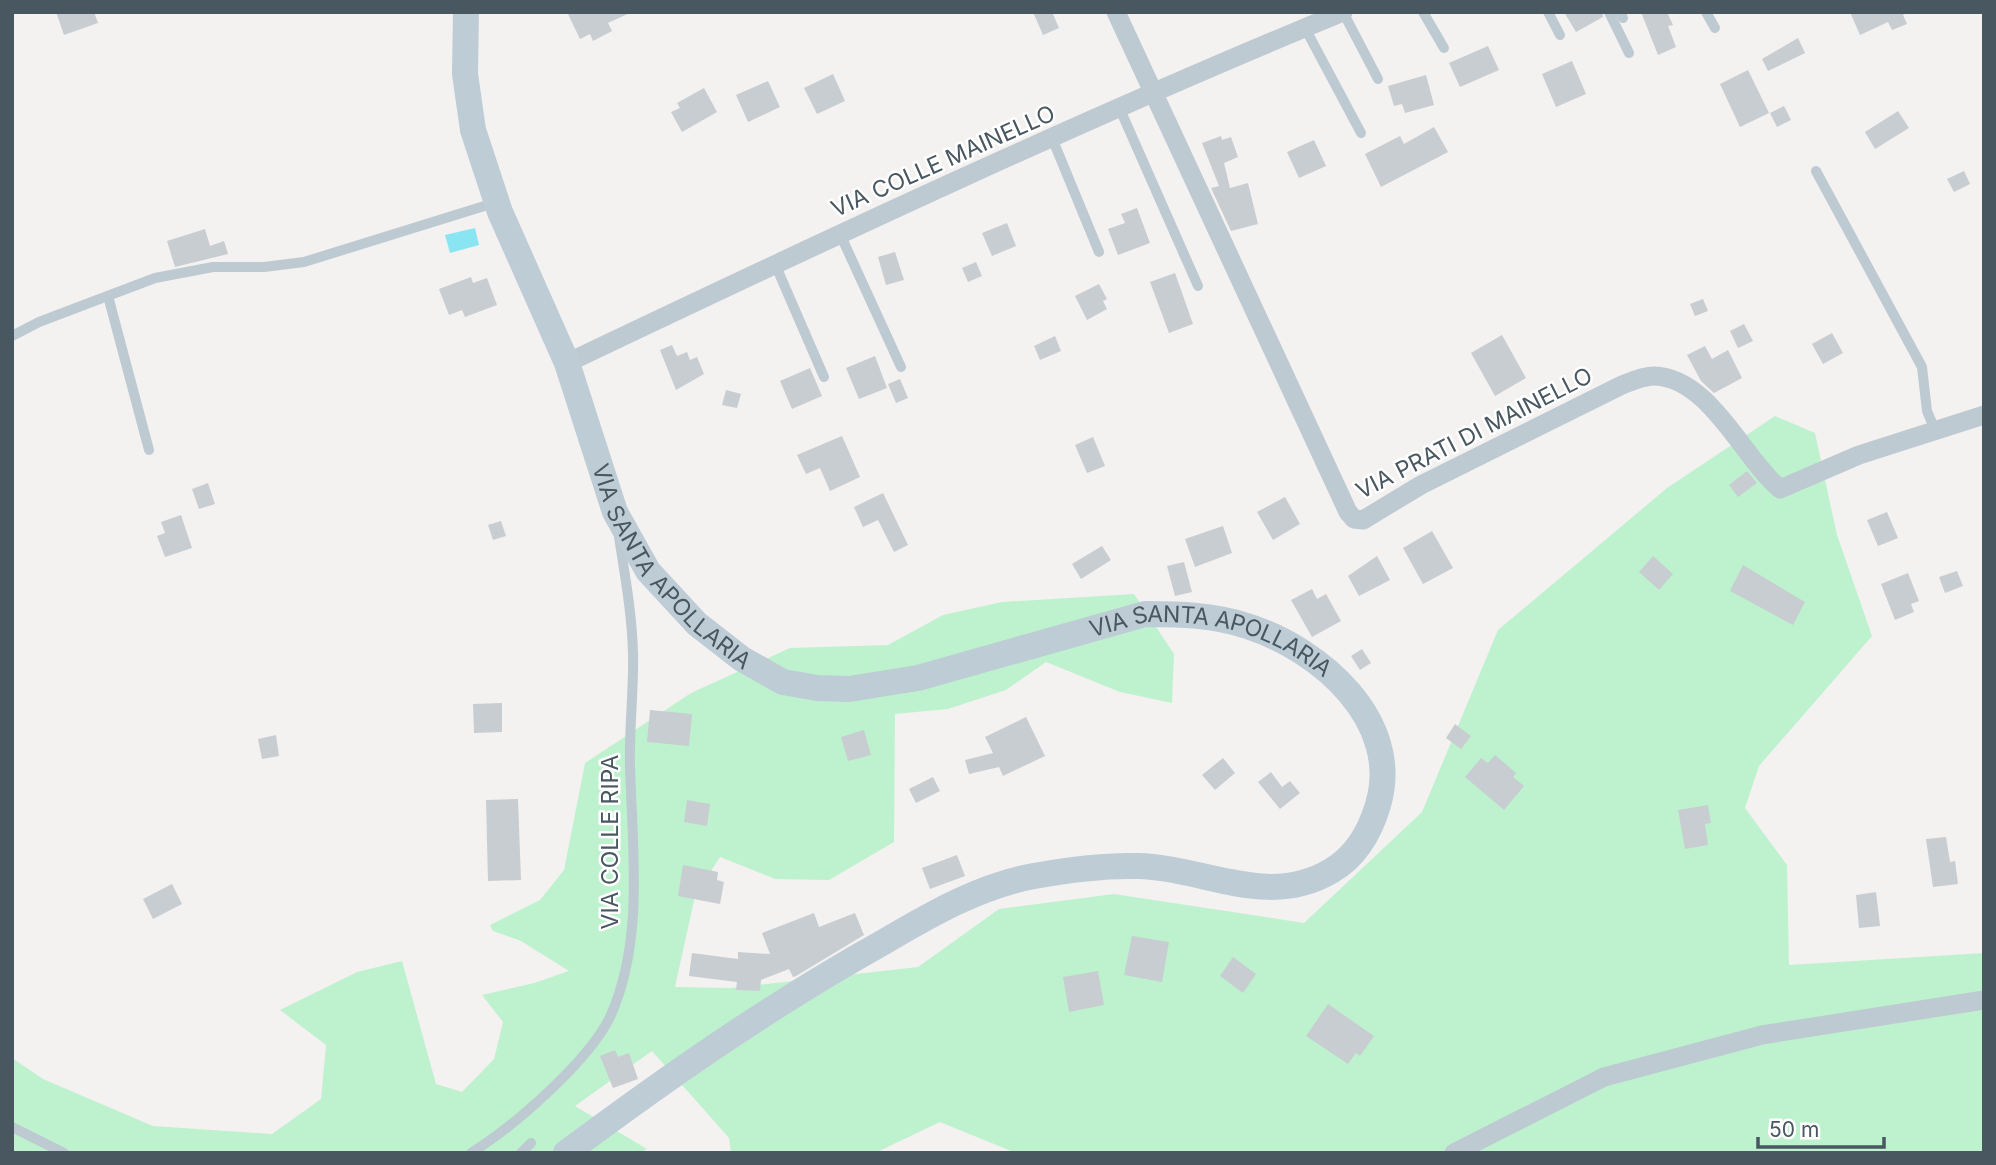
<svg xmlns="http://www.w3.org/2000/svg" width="1996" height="1165" font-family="Inter,sans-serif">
<rect width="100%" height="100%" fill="#f4f1f1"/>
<polygon fill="#bef2ce" points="1775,416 1815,433 1837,535 1872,636 1759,766 1745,808 1787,865 1789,965 1984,953 1984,1153 1016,1153 940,1122 875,1153 731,1153 729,1138 652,1051 575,1106 647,1149 640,1153 12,1153 12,1058 43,1079 153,1126 272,1134 321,1099 326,1045 280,1010 357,972 402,961 436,1084 462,1092 494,1059 503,1022 482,995 534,983 569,971 521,941 493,931 490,925 540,900 564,870 585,763 691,693 790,648 888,645 943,615 1002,602 1134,594 1174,654 1172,703 1120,692 1046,662 1006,690 948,709 895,714 894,842 829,880 775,879 720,857 695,896 675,987 731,988 918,967 999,909 1114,894 1304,923 1422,812 1498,630 1667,488"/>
<polygon fill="#89e5f1" points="475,228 479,245 450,253 445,235"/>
<g fill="#c8cdd1">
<polygon points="56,12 94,12 98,23 64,35"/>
<polygon points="567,12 632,12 608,23 612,31 593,41 590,34 580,39"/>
<polygon points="1033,12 1052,12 1059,28 1043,35"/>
<polygon points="1564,12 1602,12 1603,17 1576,32"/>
<polygon points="1641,12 1667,12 1673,25 1668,26 1676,47 1658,55"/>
<polygon points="1850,12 1909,12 1903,15 1907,24 1892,30 1888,22 1860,35"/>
<polygon points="1798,38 1805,53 1768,71 1762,59"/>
<polygon points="1488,46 1499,70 1460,87 1449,63"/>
<polygon points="1572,61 1586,94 1556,107 1542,74"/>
<polygon points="1748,70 1769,113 1740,127 1720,84"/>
<polygon points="833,74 845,101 817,114 804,88"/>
<polygon points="1426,75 1434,105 1405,113 1402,104 1394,106 1388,86"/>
<polygon points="768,81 780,107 748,122 736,95"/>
<polygon points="704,88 717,112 682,132 671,112 680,108 677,103"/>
<polygon points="1784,106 1791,120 1777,127 1770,113"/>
<polygon points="1898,111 1909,128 1875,149 1865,132"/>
<polygon points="1434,127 1448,152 1381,187 1365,154 1400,136 1404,144"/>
<polygon points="1221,136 1222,140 1231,137 1238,157 1224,163 1230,188 1248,183 1258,224 1231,231 1211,188 1219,186 1202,143"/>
<polygon points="1314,140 1326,166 1299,178 1287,152"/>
<polygon points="1964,171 1970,184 1954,192 1947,179"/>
<polygon points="1137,208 1150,243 1118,255 1108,229 1125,223 1121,214"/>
<polygon points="1007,223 1016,246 992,256 982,233"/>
<polygon points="205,229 210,246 224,241 228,254 175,267 167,241"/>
<polygon points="895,252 904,280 886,285 878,257"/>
<polygon points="976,262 982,276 968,282 962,268"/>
<polygon points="1175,273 1193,324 1169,333 1150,282"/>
<polygon points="471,277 473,283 487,278 497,305 465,317 462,310 449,315 439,289"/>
<polygon points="1099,284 1107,299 1103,301 1107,309 1087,320 1075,296"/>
<polygon points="1703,299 1708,311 1695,316 1690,304"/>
<polygon points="1744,324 1753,341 1738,348 1730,331"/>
<polygon points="1832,333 1843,353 1823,364 1812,344"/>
<polygon points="1502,335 1526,378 1495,396 1471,353"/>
<polygon points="1055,336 1061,351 1040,360 1034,346"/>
<polygon points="672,345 677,356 687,352 690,360 697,357 704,374 676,390 660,350"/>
<polygon points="1705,346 1712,359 1728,350 1742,378 1714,393 1701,381 1687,355"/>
<polygon points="875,356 887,388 859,399 846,368"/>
<polygon points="810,368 822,396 792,409 780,381"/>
<polygon points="900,379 908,398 896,403 888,384"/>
<polygon points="726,390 741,394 737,408 722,405"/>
<polygon points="842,436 860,477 830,491 820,468 806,474 797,455"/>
<polygon points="1093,437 1105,466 1087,473 1075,445"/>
<polygon points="1747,471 1757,483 1738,497 1729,485"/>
<polygon points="208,483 215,504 199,509 192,489"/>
<polygon points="883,493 908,545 894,552 878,520 863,527 854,507"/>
<polygon points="1285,497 1300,524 1273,540 1257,512"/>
<polygon points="1887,512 1898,538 1878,546 1867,520"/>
<polygon points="181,515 192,548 165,557 157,536 165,533 161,522"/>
<polygon points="501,521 506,536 493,540 488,525"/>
<polygon points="1223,526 1232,553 1195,567 1185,539"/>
<polygon points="1432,531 1453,568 1423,584 1403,548"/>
<polygon points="1102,546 1111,560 1081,579 1072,564"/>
<polygon points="1377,556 1390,580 1359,596 1348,576"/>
<polygon points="1653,556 1673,574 1659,590 1639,572"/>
<polygon points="1184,562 1192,592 1175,596 1167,566"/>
<polygon points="1743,565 1805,602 1793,625 1730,591"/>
<polygon points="1957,571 1963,586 1945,593 1939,577"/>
<polygon points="1908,573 1919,601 1911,604 1914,612 1895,620 1881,584"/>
<polygon points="1312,589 1317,599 1326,594 1341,621 1312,637 1291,600"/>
<polygon points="1362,649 1371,663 1360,670 1351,656"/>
<polygon points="502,703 502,732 474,733 473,704"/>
<polygon points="650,710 692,714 689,746 647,742"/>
<polygon points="1026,717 1045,756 1003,776 999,767 969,774 965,760 993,753 985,737"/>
<polygon points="1455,724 1471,736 1461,749 1446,738"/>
<polygon points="864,730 871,755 848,761 841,737"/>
<polygon points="276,735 279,756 262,759 258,739"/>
<polygon points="1495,755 1516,773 1513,777 1524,786 1504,810 1465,777 1481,758 1488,763"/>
<polygon points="1223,758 1235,773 1215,790 1202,775"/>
<polygon points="1271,772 1282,787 1290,781 1300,793 1280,809 1258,782"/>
<polygon points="933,777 940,791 916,803 909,789"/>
<polygon points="518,799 521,880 488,881 486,800"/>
<polygon points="687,800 710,804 707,826 684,822"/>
<polygon points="1708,805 1711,823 1705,824 1708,845 1685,849 1678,810"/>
<polygon points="1946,837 1950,862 1955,861 1958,884 1933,887 1926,839"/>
<polygon points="957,855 965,876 930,889 922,868"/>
<polygon points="683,865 718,872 717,880 724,882 720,904 678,896"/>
<polygon points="172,884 182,904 153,919 143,899"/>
<polygon points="1876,892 1880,926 1859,928 1856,895"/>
<polygon points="814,913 819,927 855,913 864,935 796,976 793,977 789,969 761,980 760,991 736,990 737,982 689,976 692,953 738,959 738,952 770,954 762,933"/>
<polygon points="1132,936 1169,942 1162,982 1124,975"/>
<polygon points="1233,957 1256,974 1243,993 1220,976"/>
<polygon points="1098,971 1104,1005 1069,1012 1063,977"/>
<polygon points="1328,1004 1374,1036 1360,1056 1356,1053 1348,1064 1306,1036"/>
<polygon points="615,1050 618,1057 629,1053 638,1079 613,1088 600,1056"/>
</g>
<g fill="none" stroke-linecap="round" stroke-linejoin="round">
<g stroke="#becad1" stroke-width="10">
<polyline points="1343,12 1378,79"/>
<polyline points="1423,12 1444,48"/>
<polyline points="1548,12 1560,35"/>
<polyline points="1609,12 1629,53"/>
<polyline points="1620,12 1623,18"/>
<polyline points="1706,12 1715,28"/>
<polyline points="1305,28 1361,133"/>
<polyline points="1119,107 1198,286"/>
<polyline points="1052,138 1099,252"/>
<polyline points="1816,171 1922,367 1927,411 1935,430"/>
<polyline points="840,234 901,367"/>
<polyline points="775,264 824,377"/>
<polyline points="108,296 149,450"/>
<polyline points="12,336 39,322 155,278 213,267 264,267 304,262 494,203"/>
<polyline points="12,1127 64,1153"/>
<path d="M 471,1153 C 513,1127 588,1062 610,1017 C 645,940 632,846 630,765 C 629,727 634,690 633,653 C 632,614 625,576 619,537"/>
<polyline points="521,1153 531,1143"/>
</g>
<g stroke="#becad1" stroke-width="19">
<path d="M 1116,12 L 1348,512 L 1354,519 L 1363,520 L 1421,485 L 1622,385 C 1632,381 1643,376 1654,376 C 1709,377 1743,458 1780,489 L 1859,455 L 1984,415"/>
<path d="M 567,363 C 823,241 1081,120 1343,12"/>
<polyline points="1454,1153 1604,1077 1762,1035 1984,1000"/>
</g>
<path stroke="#beccd6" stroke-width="26" id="s1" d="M 466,12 L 465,74 L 473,130 L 500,212 L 567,363 L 615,512 L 648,571 L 697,624 L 742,659 L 783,682 L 817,688 L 849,689 L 918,678 L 1145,614 C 1180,614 1214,615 1247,626 C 1320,649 1403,721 1378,805 C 1370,832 1357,856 1331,871 C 1267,909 1203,867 1137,866 C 1103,865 1067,870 1034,876 C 979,886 930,915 882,943 C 771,1005 668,1077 566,1153"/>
</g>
<g text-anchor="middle" stroke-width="5" stroke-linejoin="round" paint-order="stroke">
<g font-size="23" fill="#485760" stroke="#fff">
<text transform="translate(943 161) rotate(-24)" y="8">VIA COLLE MAINELLO</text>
<text transform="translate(1474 433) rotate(-27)" y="8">VIA PRATI DI MAINELLO</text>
<text dy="8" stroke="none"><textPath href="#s1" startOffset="604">VIA SANTA APOLLARIA</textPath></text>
<text dy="8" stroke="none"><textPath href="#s1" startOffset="1213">VIA SANTA APOLLARIA</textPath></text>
<text transform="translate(610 842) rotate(-90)" y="8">VIA COLLE RIPA</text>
</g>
</g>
<rect width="1996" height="1165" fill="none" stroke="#485760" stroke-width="28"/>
<path d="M1758 1137v10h126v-10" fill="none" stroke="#485760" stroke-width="3.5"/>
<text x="1769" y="1137" font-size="21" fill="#485760" stroke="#ffffff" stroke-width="5" paint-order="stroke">50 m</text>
</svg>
